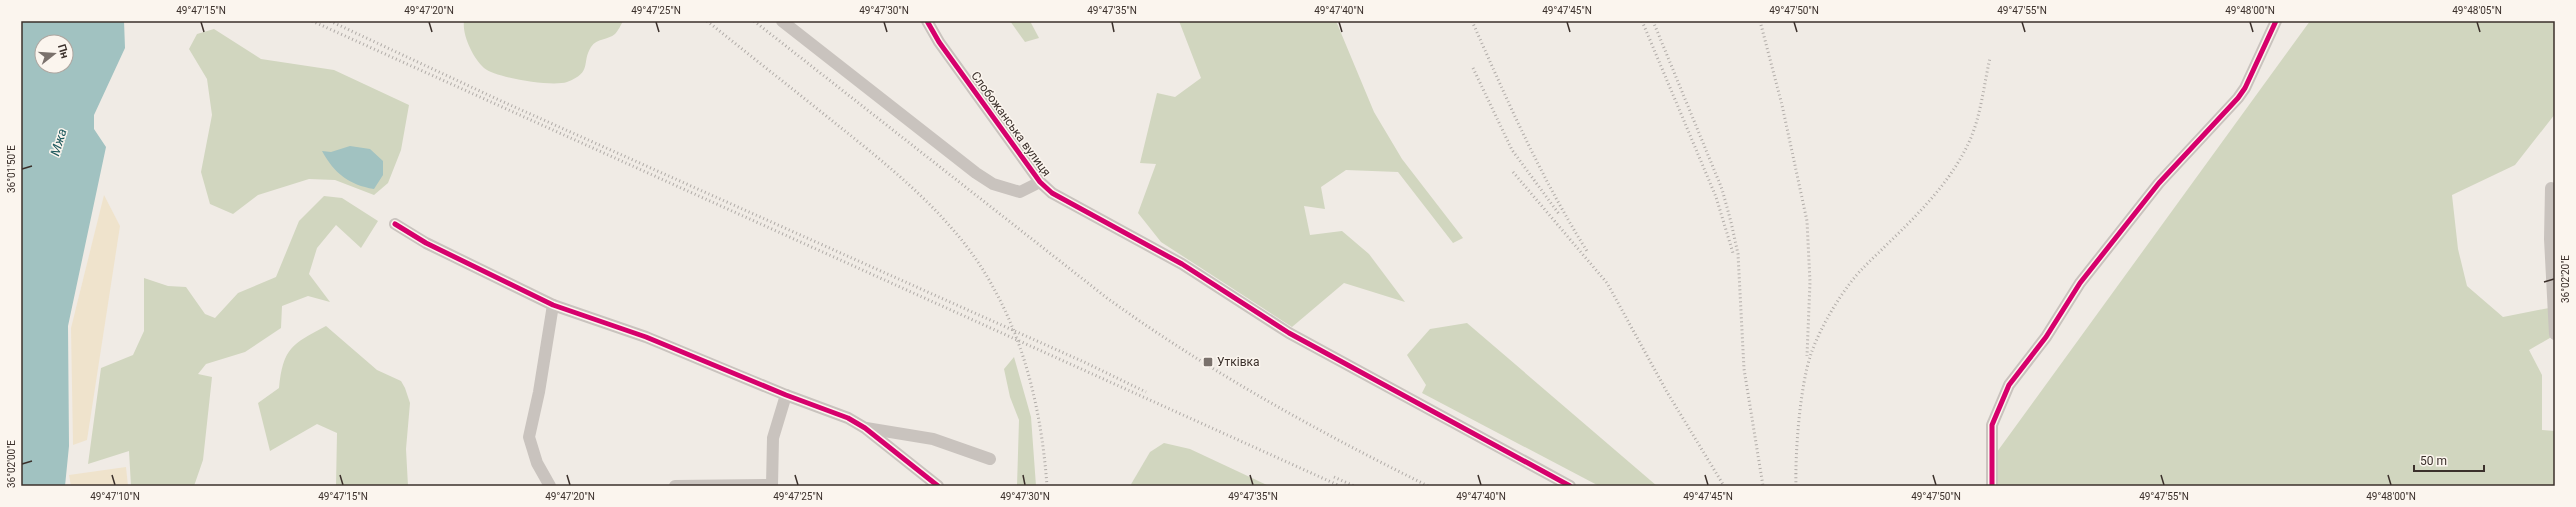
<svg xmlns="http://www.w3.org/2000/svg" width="2576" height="507" font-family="Roboto,sans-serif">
<rect width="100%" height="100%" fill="#f0ebe5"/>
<g fill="#d1d6bf">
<path d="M 464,21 L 623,21 C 621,25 618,31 615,34 C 608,40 597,38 591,47 C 581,63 593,72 567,82 C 552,87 496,78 484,68 C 473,58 462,35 464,21 Z"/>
<polygon points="1010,21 1030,21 1039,38 1025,42"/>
<polygon points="1177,21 1336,21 1374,112 1402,159 1463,238 1453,243 1398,172 1346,170 1321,187 1325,209 1304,206 1310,235 1342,231 1369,254 1405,302 1344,283 1292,327 1161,242 1138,213 1156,164 1140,163 1157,93 1175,97 1201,78 1179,21"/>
<polygon points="2310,21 2555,21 2555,114 2515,165 2452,195 2458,249 2467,286 2503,317 2549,308 2555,335 2529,350 2542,375 2542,430 2555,431 2555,486 1988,486 1986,467"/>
<polygon points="214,29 261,59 334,70 409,105 401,150 388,183 374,195 335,180 309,179 258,195 233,214 210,204 201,172 212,115 207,79 189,49 197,34"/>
<polygon points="324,196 342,198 378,221 361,248 336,225 317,248 309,274 330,302 308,296 282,306 281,328 245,352 206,364 198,374 212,377 203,460 194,486 131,486 129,451 88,464 101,368 133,355 144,331 144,278 168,286 186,287 205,314 215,318 238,293 276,277 299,221"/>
<polygon points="1467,323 1657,486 1599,486 1422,393 1426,385 1407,355 1430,329"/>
<path d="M 326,326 L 377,370 L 401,381 L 405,388 L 410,403 L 406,449 L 408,486 L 336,486 L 337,433 L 317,424 L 270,451 L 258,403 L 279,388 C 283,348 292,344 326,326 Z"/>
<polygon points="1014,357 1031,417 1036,486 1017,486 1019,420 1010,397 1004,369"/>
<polygon points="1164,443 1190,449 1269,486 1130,486 1150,452"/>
</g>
<g fill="#efe3cc">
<polygon points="104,195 120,226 87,440 73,445 71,328"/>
<polygon points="126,467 128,486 71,486 69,475"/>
</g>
<g fill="#a1c2c1" fill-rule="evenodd">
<path d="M 21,21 L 124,21 L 125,48 L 94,115 L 94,129 L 106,147 L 68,326 L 69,446 L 65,486 L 21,486 ZM 42,42 L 66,42 L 66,66 L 42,66 Z"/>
<path d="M 350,146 L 370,149 L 383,161 L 383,175 L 374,189 C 349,185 334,173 322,151 L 331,152 Z"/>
</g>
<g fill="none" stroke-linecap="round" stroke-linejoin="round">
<g stroke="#c9c3be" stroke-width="12">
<polyline points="782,21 976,173 993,184 1020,192 1040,182"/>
<polyline points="927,21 939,42 1040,182 1052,193 1182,264 1289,333 1570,486"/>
<polyline points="2551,188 2550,239 2555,334"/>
<polyline points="395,224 426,243 553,305 646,337 786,395 848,418 865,428 938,486"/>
<polyline points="866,428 933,439 990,459"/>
<polyline points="550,486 537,463 529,437 539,392 553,305"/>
<polyline points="675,486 772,485 773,438 786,395"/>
<polyline points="1992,486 1992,425 2009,385 2046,337 2080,283 2159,183 2238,98 2245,88 2276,21"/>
</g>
<g stroke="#b1aca8" stroke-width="3" stroke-dasharray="1 3" stroke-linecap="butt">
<polyline points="312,21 1340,486"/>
<polyline points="330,21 499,100 1084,362 1146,392"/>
<path d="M 707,21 C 748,54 789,86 830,119 C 890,167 956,218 993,287 C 1027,348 1042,417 1047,486"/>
<path d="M 754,21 L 1107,298 C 1208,371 1317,431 1428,486"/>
<path d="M 1472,21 C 1507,100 1541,178 1587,251"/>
<polyline points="1642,21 1716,197 1733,253"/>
<polyline points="1653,21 1722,189 1731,222 1738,254 1744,369 1763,486"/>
<polyline points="1760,21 1782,105 1807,221 1810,282 1807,356"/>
<polyline points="1473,68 1512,150 1559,214"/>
<polyline points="1513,172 1607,283 1667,392 1724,486"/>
<polyline points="1334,477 1354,486"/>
<path d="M 1796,486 C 1795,452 1800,386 1811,354 C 1820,327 1844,287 1864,267 C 1903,228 1947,191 1970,140 C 1981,115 1984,84 1990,58"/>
</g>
<defs>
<g id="cycleway">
<polyline points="927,21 939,42 1040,182 1052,193 1182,264 1289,333 1570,486"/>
<polyline points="395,224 426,243 553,305 646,337 786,395 848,418 865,428 938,486"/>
<polyline points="1992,486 1992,425 2009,385 2046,337 2080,283 2159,183 2238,98 2245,88 2276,21"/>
</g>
</defs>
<use href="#cycleway" stroke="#fbf5ee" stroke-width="8"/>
<use href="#cycleway" stroke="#d6006c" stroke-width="5"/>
</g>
<path fill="none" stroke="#3b302b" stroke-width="1.5" d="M 201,22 L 204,32M 429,22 L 432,32M 656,22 L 659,32M 884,22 L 887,32M 1112,22 L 1114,32M 1339,22 L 1342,32M 1567,22 L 1570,32M 1794,22 L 1797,32M 2022,22 L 2025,32M 2250,22 L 2253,32M 2477,22 L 2480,32M 22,169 L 32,166M 2544,282 L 2554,279M 22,464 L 32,461M 112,475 L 115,485M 340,475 L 343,485M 567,475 L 570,485M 795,475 L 798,485M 1023,475 L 1025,485M 1250,475 L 1253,485M 1478,475 L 1481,485M 1705,475 L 1708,485M 1933,475 L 1936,485M 2161,475 L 2164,485M 2388,475 L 2391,485"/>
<rect fill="#7a716c" stroke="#fbf5ee" stroke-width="1.5" x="1203" y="357" width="10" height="10" rx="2"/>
<g text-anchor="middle" stroke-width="3" stroke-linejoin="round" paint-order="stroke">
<g font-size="12" fill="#3b302b" stroke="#fbf5ee">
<text transform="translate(1011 124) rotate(54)" y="4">Слобожанська вулиця</text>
</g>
<g font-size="12" fill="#3b302b" stroke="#fbf5ee" text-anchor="start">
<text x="1217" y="366">Уткiвка</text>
</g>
<g font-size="13" font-style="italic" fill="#1f5a5e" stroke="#fbf5ee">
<text transform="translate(58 142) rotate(-73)" y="5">Мжа</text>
</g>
</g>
<rect width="2576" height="507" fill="none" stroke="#fbf5ee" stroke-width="44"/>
<g transform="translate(54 54) rotate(73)"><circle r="19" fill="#fbf5ee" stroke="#aea6a0"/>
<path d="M0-3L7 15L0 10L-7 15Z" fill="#7a716c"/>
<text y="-6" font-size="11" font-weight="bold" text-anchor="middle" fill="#3b302b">Пн</text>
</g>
<path d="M2414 465v6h70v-6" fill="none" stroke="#3b302b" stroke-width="2"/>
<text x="2420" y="465" font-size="12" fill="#3b302b" stroke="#fbf5ee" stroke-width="3" paint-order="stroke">50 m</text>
<rect x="22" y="22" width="2532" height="463" fill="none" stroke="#3b302b" stroke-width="1.5"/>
<g font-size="10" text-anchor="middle" fill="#3b302b">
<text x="201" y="14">49°47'15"N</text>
<text x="429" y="14">49°47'20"N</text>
<text x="656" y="14">49°47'25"N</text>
<text x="884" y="14">49°47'30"N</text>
<text x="1112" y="14">49°47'35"N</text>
<text x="1339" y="14">49°47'40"N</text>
<text x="1567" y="14">49°47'45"N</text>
<text x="1794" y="14">49°47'50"N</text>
<text x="2022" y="14">49°47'55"N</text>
<text x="2250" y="14">49°48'00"N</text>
<text x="2477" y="14">49°48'05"N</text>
<text transform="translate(11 169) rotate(-90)" y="4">36°01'50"E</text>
<text transform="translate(2565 279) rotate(-90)" y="4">36°02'20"E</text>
<text transform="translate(11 464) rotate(-90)" y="4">36°02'00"E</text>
<text x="115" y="500">49°47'10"N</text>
<text x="343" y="500">49°47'15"N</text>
<text x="570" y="500">49°47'20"N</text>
<text x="798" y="500">49°47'25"N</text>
<text x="1025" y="500">49°47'30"N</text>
<text x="1253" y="500">49°47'35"N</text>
<text x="1481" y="500">49°47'40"N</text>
<text x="1708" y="500">49°47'45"N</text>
<text x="1936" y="500">49°47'50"N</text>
<text x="2164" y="500">49°47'55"N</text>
<text x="2391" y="500">49°48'00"N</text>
</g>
</svg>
